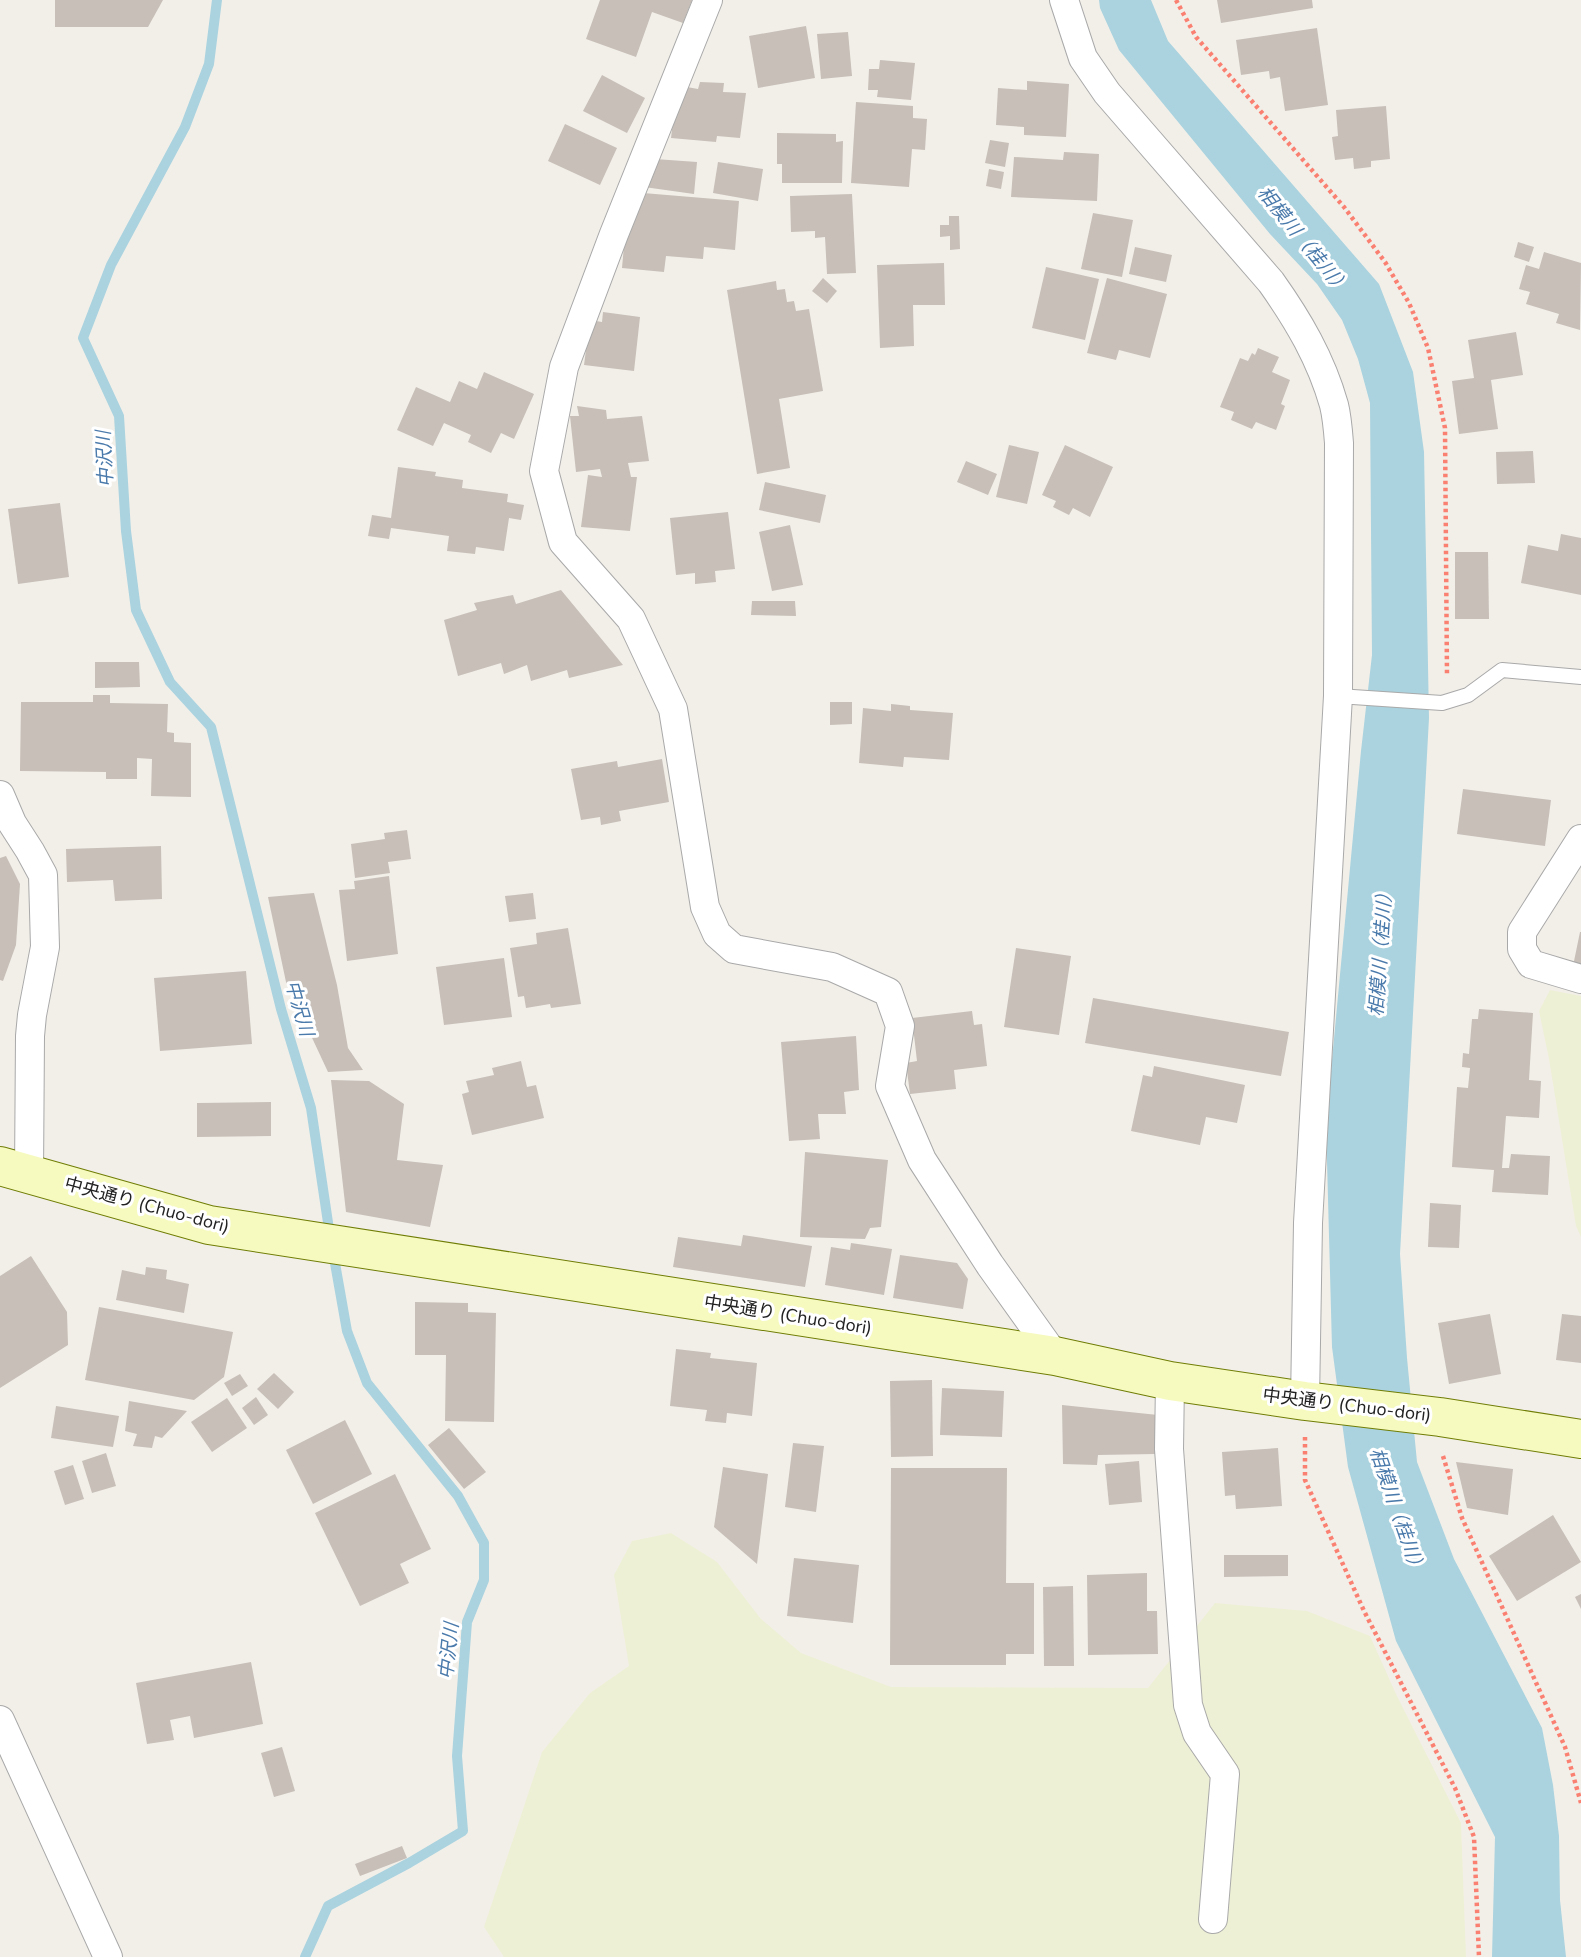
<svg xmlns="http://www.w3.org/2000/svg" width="1581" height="1957" font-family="'Nunito Sans','Noto Sans JP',sans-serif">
<rect width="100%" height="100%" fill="#f2efe9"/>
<g fill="#eef0d5">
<polygon points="1550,990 1581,996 1581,1237 1576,1226 1549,1059 1539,1011"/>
<polygon points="671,1533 717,1562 761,1619 801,1653 891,1687 1148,1688 1215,1603 1307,1611 1370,1636 1396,1694 1461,1823 1466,1957 504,1957 484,1927 542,1752 590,1693 629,1666 614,1575 632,1541"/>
</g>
<polygon fill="#aad3df" points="1099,0 1151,0 1168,41 1379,284 1413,372 1424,452 1429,718 1400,1254 1407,1358 1417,1462 1454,1559 1542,1728 1553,1785 1559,1836 1560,1900 1566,1957 1492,1957 1495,1837 1396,1641 1348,1467 1332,1347 1326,1124 1361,751 1372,655 1370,403 1358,359 1342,320 1317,284 1270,234 1119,50 1100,8"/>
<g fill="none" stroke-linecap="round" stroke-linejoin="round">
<g stroke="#aad3df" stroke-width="10">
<polyline points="217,0 209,64 185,127 111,265 83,338 119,416 126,531 136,610 170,682 211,727 281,1009 311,1108 330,1236"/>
<polyline points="305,1957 328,1906 409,1863 463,1831 457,1756 467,1622 484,1580 484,1543 458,1496 367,1383 347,1331 333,1252"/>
</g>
</g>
<g fill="#c7bfb8">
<polygon points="55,0 163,0 148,27 55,27"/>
<polygon points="600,0 692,0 683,23 652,12 636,57 586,39"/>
<polygon points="1217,0 1312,0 1313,8 1221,23"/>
<polygon points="806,26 815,78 758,88 749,36"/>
<polygon points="1317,28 1328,105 1285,111 1280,77 1270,79 1269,71 1241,75 1236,40"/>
<polygon points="848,32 852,76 821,79 817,34"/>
<polygon points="880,60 915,63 911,100 877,97 878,90 868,90 869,69 879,69"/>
<polygon points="602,75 645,98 627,133 583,111"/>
<polygon points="1027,81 1069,84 1066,137 1024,135 1024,127 996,125 998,88 1027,90"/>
<polygon points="700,82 724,83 723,92 746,93 740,138 717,136 716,142 671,138 674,113 687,87 698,89"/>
<polygon points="856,102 913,106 913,118 927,119 925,150 912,149 909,187 851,183"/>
<polygon points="1386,106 1390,159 1371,161 1371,167 1354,169 1353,158 1335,160 1332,137 1338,136 1336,110"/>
<polygon points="565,124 617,148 600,185 548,161"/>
<polygon points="777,133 836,134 836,142 843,141 842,183 782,183 782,164 777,164"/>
<polygon points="990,140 1009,143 1005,167 985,163"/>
<polygon points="1064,152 1099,154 1097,201 1011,197 1014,157 1063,160"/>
<polygon points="655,159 697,162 694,194 644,187"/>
<polygon points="718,162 763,169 758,201 713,193"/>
<polygon points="989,169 1004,172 1001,189 986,186"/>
<polygon points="643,193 739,201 735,250 704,247 703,259 666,256 664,272 622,268 626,224"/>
<polygon points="852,194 856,273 827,274 825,237 815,238 815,231 791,232 790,196"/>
<polygon points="1093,213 1133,220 1122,277 1081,269"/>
<polygon points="949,216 959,216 960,249 950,250 950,236 940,237 940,225 949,225"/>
<polygon points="1518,242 1534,247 1529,262 1514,257"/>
<polygon points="1135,247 1172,255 1166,282 1129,274"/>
<polygon points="1544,252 1581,263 1580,330 1556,323 1559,314 1526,304 1530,292 1519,289 1526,265 1539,269"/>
<polygon points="944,263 945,305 913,305 914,346 880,348 877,265"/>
<polygon points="1046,267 1099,279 1085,340 1032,328"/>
<polygon points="823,278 837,291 827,303 812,291"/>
<polygon points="1107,278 1167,294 1150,358 1119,350 1116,360 1087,353"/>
<polygon points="776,281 777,290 785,289 787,302 794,301 796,311 809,309 823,391 779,399 790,468 757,474 727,290"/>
<polygon points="603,312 640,317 634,371 584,365 590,320 602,322"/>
<polygon points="1516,332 1523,375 1491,380 1498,429 1459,434 1452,381 1474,378 1468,340"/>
<polygon points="1258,348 1279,357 1272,372 1290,380 1281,404 1285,406 1276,430 1256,422 1252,429 1231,420 1234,412 1220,407 1240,358 1248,361 1252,353 1255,355"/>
<polygon points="484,372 534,394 514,439 501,433 491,453 468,442 471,435 444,423 433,446 397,430 416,387 450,402 459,381 477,389"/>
<polygon points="577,406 606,410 607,419 642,416 649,461 628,463 631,477 637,477 630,531 581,527 588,475 602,477 600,469 576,472 570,416 579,416"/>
<polygon points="1009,445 1039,452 1027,504 996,497"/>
<polygon points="1065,445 1113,467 1090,517 1073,508 1069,515 1053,507 1056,501 1042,495"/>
<polygon points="1533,451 1535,483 1497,484 1496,452"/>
<polygon points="966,461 997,474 988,495 957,482"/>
<polygon points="398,467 436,472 435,476 463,480 462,488 508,494 507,502 524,505 521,520 509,518 504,551 476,547 475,554 447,551 449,536 391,528 389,539 368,536 372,515 391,518"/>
<polygon points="765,482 826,495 820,523 759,510"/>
<polygon points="60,503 69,577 18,584 8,509"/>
<polygon points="728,512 735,569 715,571 716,582 695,584 695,573 676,575 670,518"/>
<polygon points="790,525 803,585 772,591 759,532"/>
<polygon points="1561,534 1581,538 1581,595 1521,583 1528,545 1558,551"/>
<polygon points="1455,552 1488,552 1489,619 1455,619"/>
<polygon points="561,590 623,665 569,678 567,670 531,681 527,665 504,674 501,663 458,676 444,620 477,610 474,603 513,595 516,604"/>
<polygon points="752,601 795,601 796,616 751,615"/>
<polygon points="95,662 139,662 140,687 95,688"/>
<polygon points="93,695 110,695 110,703 168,704 167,732 174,733 174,742 191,743 191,797 151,796 152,759 137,758 137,779 106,779 106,772 20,771 21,702 93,702"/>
<polygon points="830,702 852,702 852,724 830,725"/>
<polygon points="891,704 910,706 910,710 953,713 949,760 904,757 903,767 859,763 863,708 891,711"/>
<polygon points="662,759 669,802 619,811 621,821 601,825 600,817 581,820 571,769 617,761 618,767"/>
<polygon points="1463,789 1551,800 1545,846 1457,834"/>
<polygon points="407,830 411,859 388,862 390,873 355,878 351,844 385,839 384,833"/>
<polygon points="161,846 162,899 115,901 113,880 67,882 66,849"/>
<polygon points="6,856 20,884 16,945 3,981 0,980 0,858"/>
<polygon points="389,876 398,954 347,961 339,890 355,889 354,881"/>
<polygon points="314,893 337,985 348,1048 363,1070 328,1072 286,982 268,897"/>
<polygon points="533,893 536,919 509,922 505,896"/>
<polygon points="568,928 581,1004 551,1008 550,1004 526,1008 524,996 518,997 510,948 537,944 536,933"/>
<polygon points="1580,932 1581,932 1581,967 1573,966"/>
<polygon points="1016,948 1071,956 1059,1035 1004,1027"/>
<polygon points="504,958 512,1017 444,1025 436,967"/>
<polygon points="246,971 252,1044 160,1051 154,978"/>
<polygon points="1093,998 1289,1032 1281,1076 1085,1043"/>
<polygon points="1479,1009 1533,1013 1529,1080 1541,1081 1539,1118 1506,1116 1502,1168 1509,1168 1511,1154 1550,1156 1548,1195 1492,1192 1494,1170 1452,1167 1457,1087 1468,1088 1470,1068 1462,1067 1463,1053 1469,1054 1472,1019 1478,1019"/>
<polygon points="972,1011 974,1025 982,1024 987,1066 954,1070 956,1089 910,1094 906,1063 917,1061 912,1018"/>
<polygon points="856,1036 859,1090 844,1092 846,1114 818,1114 820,1139 789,1141 781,1042"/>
<polygon points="521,1061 527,1087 536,1085 544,1118 472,1135 462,1094 469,1092 466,1081 494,1075 492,1068"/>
<polygon points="1154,1066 1245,1085 1237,1123 1206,1117 1200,1145 1131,1131 1143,1075 1152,1077"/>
<polygon points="331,1080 369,1081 404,1104 397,1160 443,1165 430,1227 346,1212"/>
<polygon points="271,1102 271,1136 197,1137 197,1103"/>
<polygon points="805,1152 888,1160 881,1227 870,1228 865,1239 800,1237"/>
<polygon points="1430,1203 1461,1205 1459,1248 1428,1247"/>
<polygon points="743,1235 812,1246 805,1287 673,1267 678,1237 741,1246"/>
<polygon points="851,1243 892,1249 884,1295 825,1285 831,1247 850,1250"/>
<polygon points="900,1255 957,1263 968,1279 963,1309 893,1298"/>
<polygon points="31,1256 67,1312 68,1345 0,1388 0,1276"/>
<polygon points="146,1267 167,1270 166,1279 189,1284 184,1313 116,1300 122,1270 145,1275"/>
<polygon points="415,1302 468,1303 468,1312 496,1313 494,1422 445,1421 446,1355 415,1355"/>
<polygon points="99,1307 233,1332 224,1377 194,1400 85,1380"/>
<polygon points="1490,1314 1501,1374 1449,1384 1438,1323"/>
<polygon points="1562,1314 1581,1316 1581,1363 1556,1360"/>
<polygon points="676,1349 711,1353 710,1358 757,1363 752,1416 727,1413 726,1423 705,1421 707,1410 670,1406"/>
<polygon points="274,1373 294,1392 278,1409 257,1389"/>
<polygon points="240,1374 248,1386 232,1396 224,1383"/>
<polygon points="932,1380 933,1456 891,1457 890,1381"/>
<polygon points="942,1388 1004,1391 1002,1437 940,1435"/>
<polygon points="256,1397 268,1415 254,1425 242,1408"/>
<polygon points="227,1398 247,1428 212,1452 191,1422"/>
<polygon points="129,1401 187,1411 162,1438 155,1436 152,1448 133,1446 137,1434 125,1431"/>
<polygon points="1062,1405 1158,1415 1155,1454 1098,1455 1097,1465 1063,1464"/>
<polygon points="56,1406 119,1416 113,1447 51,1438"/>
<polygon points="345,1420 372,1474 313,1504 286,1450"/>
<polygon points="449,1428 486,1472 464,1489 428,1445"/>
<polygon points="793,1443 824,1446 816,1512 785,1507"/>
<polygon points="1278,1448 1282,1506 1236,1509 1235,1495 1225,1496 1222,1452"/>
<polygon points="106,1453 116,1486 92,1493 82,1461"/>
<polygon points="1139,1461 1142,1502 1109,1505 1105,1464"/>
<polygon points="1456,1462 1513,1469 1508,1515 1467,1508"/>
<polygon points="73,1465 84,1499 65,1505 54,1471"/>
<polygon points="723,1467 768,1474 757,1564 714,1527"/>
<polygon points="891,1468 1007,1468 1006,1583 1034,1583 1034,1654 1006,1654 1006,1665 890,1665"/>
<polygon points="395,1474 431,1549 400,1564 409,1583 360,1606 315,1513"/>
<polygon points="1553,1515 1581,1562 1517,1601 1489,1556"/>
<polygon points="1224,1555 1288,1555 1288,1576 1224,1577"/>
<polygon points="794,1558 859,1565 853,1623 787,1616"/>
<polygon points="1147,1573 1147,1611 1157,1611 1158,1654 1088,1655 1087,1575"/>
<polygon points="1073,1586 1074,1666 1044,1666 1043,1587"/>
<polygon points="1581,1594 1581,1609 1575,1597"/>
<polygon points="251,1662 263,1724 194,1738 190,1716 170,1720 174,1740 147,1744 136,1683"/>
<polygon points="282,1747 295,1791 274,1797 261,1753"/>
<polygon points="402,1846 407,1858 360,1876 355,1864"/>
</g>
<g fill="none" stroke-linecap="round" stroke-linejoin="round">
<defs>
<polyline id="lane" points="1338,696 1442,703 1468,695 1502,670 1581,677"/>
<g id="street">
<polyline points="708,0 614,234 564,367 544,471 563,542 631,619 673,709 705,907 717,934 734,949 832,967 888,992 900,1026 890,1086 922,1160 990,1265 1055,1356"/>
<path d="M 1064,0 L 1083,58 L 1107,93 L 1271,282 C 1298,320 1321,359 1334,405 C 1337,417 1338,430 1339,443 L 1338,696 L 1308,1223 L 1305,1401"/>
<polyline points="0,795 12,823 30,851 43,875 45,947 32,1015 30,1036 29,1174"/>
<polyline points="1581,839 1522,932 1522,949 1531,964 1581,979"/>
<polyline points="1170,1381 1169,1449 1188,1705 1197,1733 1225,1774 1213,1919"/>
<polyline points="0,1720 108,1957"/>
</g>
<polyline id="secondary" points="0,1166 209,1225 1055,1356 1170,1381 1305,1401 1440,1417 1581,1439"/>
</defs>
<use href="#lane" stroke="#a9a9a9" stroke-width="16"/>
<use href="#street" stroke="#a9a9a9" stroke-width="30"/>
<use href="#secondary" stroke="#707d05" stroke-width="40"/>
<g stroke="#fa8072" stroke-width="4.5" stroke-dasharray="3.5 3.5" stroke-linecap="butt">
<polyline points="1176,0 1196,37 1344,207 1385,262 1409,303 1428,348 1445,428 1447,676"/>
<polyline points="1305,1437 1305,1480 1364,1611 1455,1788 1474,1837 1479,1957"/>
<polyline points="1443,1456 1462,1518 1565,1747 1581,1803"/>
</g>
<use href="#lane" stroke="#fff" stroke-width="14"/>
<use href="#street" stroke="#fff" stroke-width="28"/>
<use href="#secondary" stroke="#f7fabf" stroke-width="38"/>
</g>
<g text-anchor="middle" stroke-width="6" stroke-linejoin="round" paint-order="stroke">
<g font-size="18" fill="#222" stroke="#fff">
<text transform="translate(147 1205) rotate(15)" y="6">中央通り (Chuo-dori)</text>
<text transform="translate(788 1315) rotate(9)" y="6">中央通り (Chuo-dori)</text>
<text transform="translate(1347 1405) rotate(7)" y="6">中央通り (Chuo-dori)</text>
</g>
<g font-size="19" font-style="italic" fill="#4a7aab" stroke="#fff">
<text transform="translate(1304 240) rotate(51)" y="7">相模川（桂川）</text>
<text transform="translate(104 459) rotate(-93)" y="7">中沢川</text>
<text transform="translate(1380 950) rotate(-86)" y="7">相模川（桂川）</text>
<text transform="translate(300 1008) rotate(74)" y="7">中沢川</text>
<text transform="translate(1398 1511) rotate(71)" y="7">相模川（桂川）</text>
<text transform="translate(448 1651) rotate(-84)" y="7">中沢川</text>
</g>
</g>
</svg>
